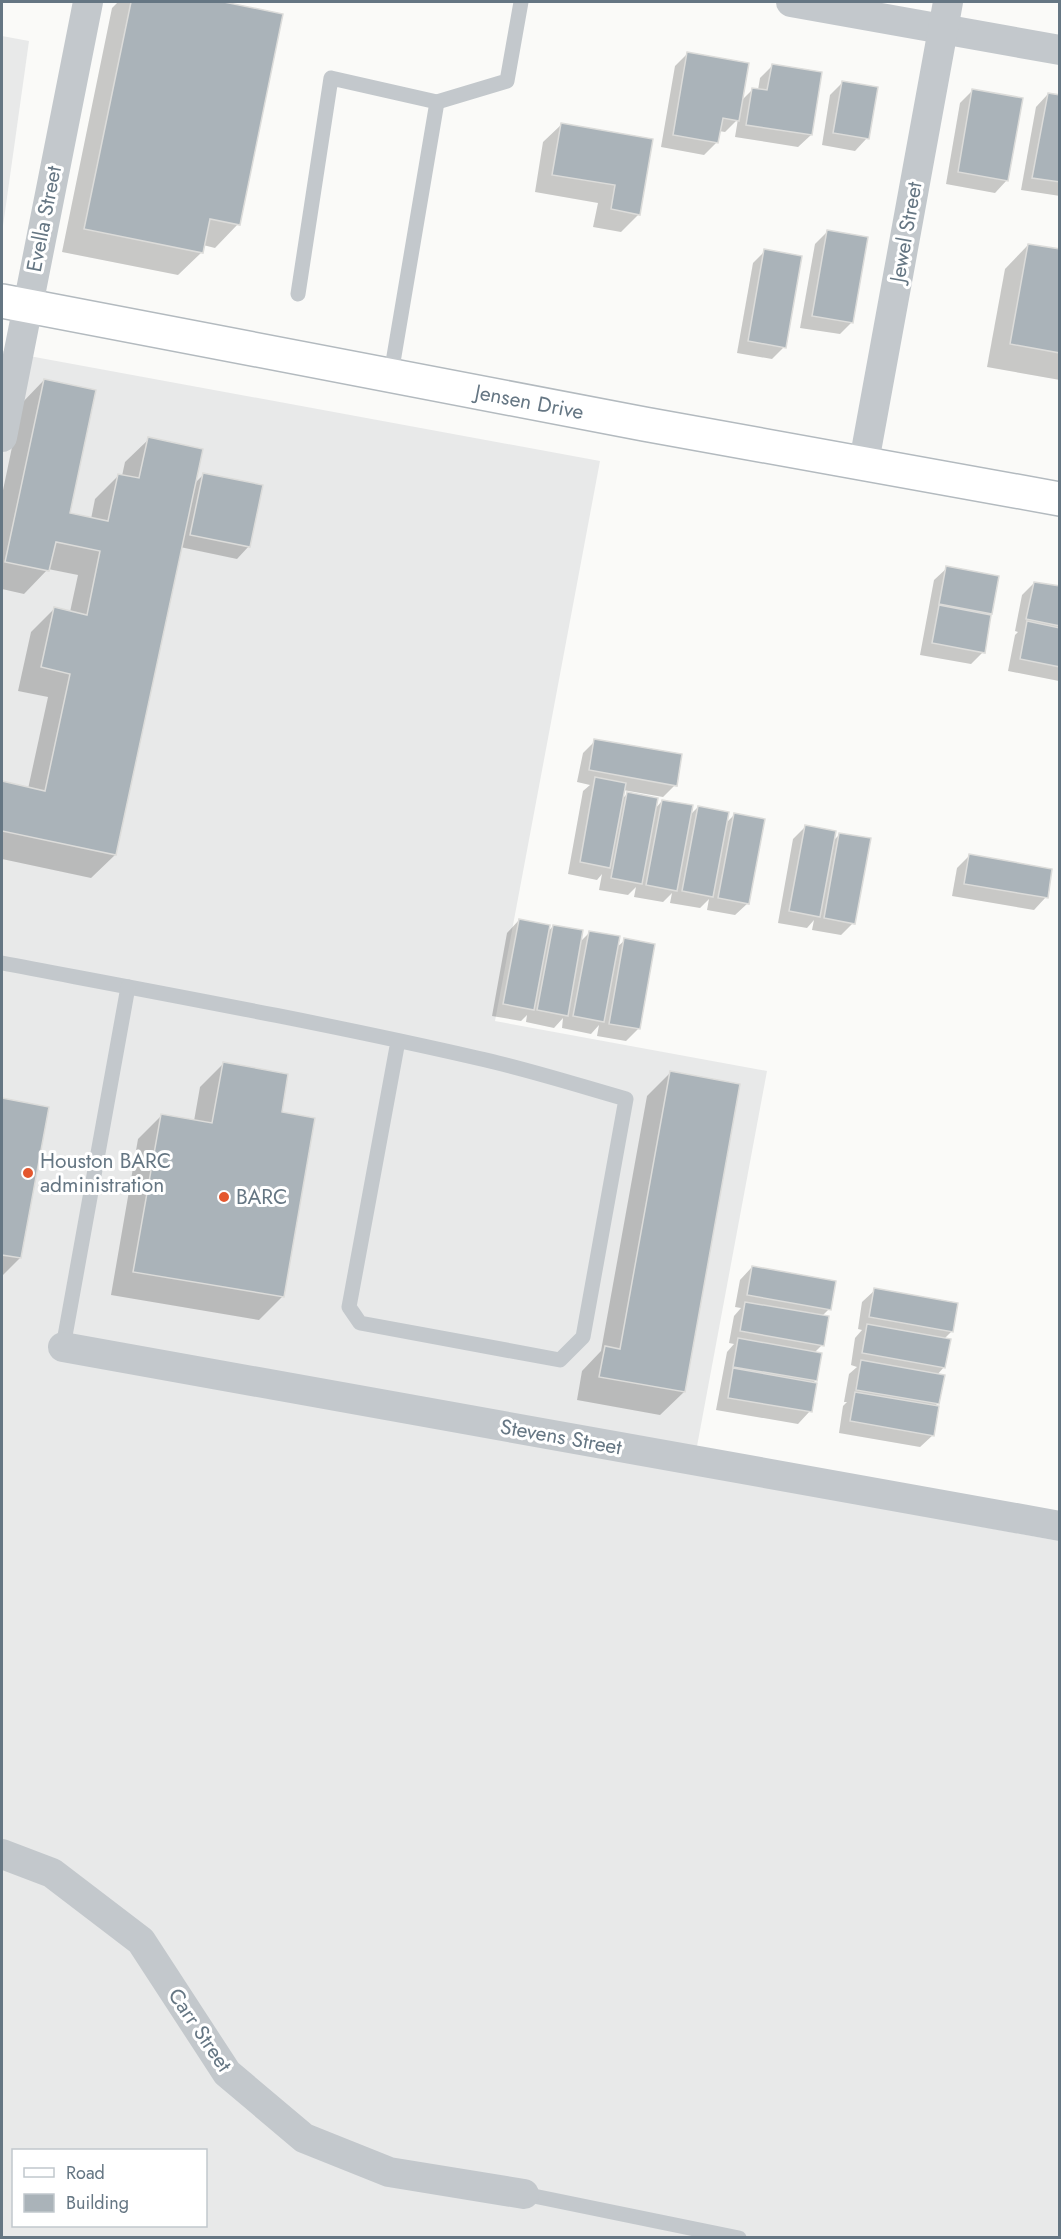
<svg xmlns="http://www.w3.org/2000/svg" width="1061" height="2239" font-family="Jost,sans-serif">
<rect width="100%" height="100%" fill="#fafaf8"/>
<g fill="#e8e9e9" fill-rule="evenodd">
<polygon points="2,36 29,41 2,233"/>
<path d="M 2,351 L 600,461 L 495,1021 L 767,1071 L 692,1473 L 1059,1541 L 1059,2237 L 2,2237 ZM 14,2150 L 206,2150 L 206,2226 L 14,2226 Z"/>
</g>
<g fill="#0003">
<polygon points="118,2 217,2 281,15 238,224 215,248 203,245 202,252 178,275 62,252 112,8"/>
<polygon points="687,54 740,102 753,89 758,90 760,78 772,66 811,135 798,147 735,137 738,119 725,132 719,131 717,142 704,155 661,147 675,66"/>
<polygon points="843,82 867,138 855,151 822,145 830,95"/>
<polygon points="972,91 1007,180 995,193 946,184 960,103"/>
<polygon points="1048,94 1060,96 1060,196 1021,190 1036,107"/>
<polygon points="562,124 652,140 639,214 621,232 593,227 598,203 535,192 543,142"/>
<polygon points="827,232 852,322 840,334 800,328 815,244"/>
<polygon points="1028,245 1060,251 1060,380 987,367 1005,269"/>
<polygon points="765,251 784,347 772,359 737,353 753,263"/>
<polygon points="44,380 68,514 91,519 95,499 119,475 122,476 125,462 149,439 194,484 203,475 249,546 237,559 180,547 115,855 91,878 2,859 2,783 28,789 48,697 18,691 31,632 54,609 70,612 78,575 48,569 24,594 2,589 2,495 21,404"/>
<polygon points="947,568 991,613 988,616 983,652 971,664 920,655 934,580"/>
<polygon points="1034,583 1060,588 1059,681 1008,671 1015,635 1018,632 1015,631 1022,595"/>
<polygon points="595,741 675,785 663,797 623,790 621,800 627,794 654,810 662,801 689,816 698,807 725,824 735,814 748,903 735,915 707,910 709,899 700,908 670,903 672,893 663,902 634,897 636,887 628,895 599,890 602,874 597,880 568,874 583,791 590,785 577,782 583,753"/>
<polygon points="805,827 833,841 840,834 853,923 841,935 812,930 814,920 807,928 778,923 793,839"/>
<polygon points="969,856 1046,897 1034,910 952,896 957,868"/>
<polygon points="519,920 547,933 553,926 580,942 590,932 616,948 625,940 638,1029 626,1041 597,1036 599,1025 591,1034 562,1028 563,1018 554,1028 526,1022 527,1015 521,1021 492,1016 507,933"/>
<polygon points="223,1064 282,1297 259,1320 111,1295 138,1139 161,1116 194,1121 200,1087"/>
<polygon points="670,1073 684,1392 660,1415 577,1400 582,1371 601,1351 647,1096"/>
<polygon points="2,1100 47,1108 20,1258 2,1276"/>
<polygon points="752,1267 829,1309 822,1316 822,1345 814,1353 820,1354 815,1381 812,1384 810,1411 798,1424 716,1410 727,1352 734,1344 729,1343 734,1316 741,1308 735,1307 740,1280"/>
<polygon points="875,1290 952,1331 944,1339 944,1367 937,1375 938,1403 934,1407 933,1435 920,1447 839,1433 843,1406 847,1402 844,1402 849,1374 857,1367 851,1365 855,1338 862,1330 858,1329 862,1302"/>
</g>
<g fill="#aab3b9" stroke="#dcdcda" stroke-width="1.5">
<polygon points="131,2 224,2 283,14 240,225 210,219 203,253 84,229"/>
<polygon points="687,52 749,63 739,121 723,118 718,143 673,135"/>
<polygon points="772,64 822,72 812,135 746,125 752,88 767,90"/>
<polygon points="842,81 878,87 869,139 833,133"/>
<polygon points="972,89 1023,98 1008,181 958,172"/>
<polygon points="1048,93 1060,95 1060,182 1032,178"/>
<polygon points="561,123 653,139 640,215 611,209 615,185 552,175"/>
<polygon points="827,230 868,237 853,323 812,316"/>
<polygon points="1028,244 1060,249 1060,353 1010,344"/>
<polygon points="764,249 802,256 786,348 748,341"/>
<polygon points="44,379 96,390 70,513 108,521 118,474 139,478 148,437 203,449 116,855 2,831 2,781 45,791 70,674 41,667 54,607 87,615 100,551 56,542 49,571 5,562"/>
<polygon points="203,473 263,485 250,547 190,535"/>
<polygon points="946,566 999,576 992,614 939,604"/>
<polygon points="1034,582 1060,586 1060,626 1026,619"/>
<polygon points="939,605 991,615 985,653 932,643"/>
<polygon points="1027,621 1060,628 1060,667 1020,659"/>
<polygon points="594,739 682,754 677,786 589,770"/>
<polygon points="595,777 626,783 610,868 580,862"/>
<polygon points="627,792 658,798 642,884 611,878"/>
<polygon points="662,800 693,805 677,891 646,885"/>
<polygon points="698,806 729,812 713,897 682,891"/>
<polygon points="734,813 765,819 749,904 718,898"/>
<polygon points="805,825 836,831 820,917 789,911"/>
<polygon points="839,833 871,838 855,924 824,918"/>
<polygon points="969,854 1052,869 1048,898 964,884"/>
<polygon points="519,919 550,925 534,1010 503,1004"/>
<polygon points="553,925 583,930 568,1016 537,1010"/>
<polygon points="589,931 620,936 604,1022 573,1016"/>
<polygon points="624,938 655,944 640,1029 609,1024"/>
<polygon points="223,1062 288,1074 282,1112 315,1118 284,1297 133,1272 161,1114 212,1123"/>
<polygon points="670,1071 740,1084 685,1392 599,1377 605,1346 620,1349"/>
<polygon points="2,1098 49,1107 21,1258 2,1255"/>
<polygon points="752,1266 836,1281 831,1310 747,1295"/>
<polygon points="874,1288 958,1303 953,1332 869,1317"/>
<polygon points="745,1302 829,1316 824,1346 740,1331"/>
<polygon points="867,1324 951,1339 945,1368 862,1353"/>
<polygon points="738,1338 822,1353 817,1381 733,1367"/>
<polygon points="861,1360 945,1375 939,1404 856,1390"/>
<polygon points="733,1368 817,1383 812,1412 728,1398"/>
<polygon points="855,1392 939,1406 934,1436 850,1421"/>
</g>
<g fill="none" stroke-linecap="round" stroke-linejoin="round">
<defs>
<g id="secondary">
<path id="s1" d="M 2,301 L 644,424 L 1060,499"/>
</g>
</defs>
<use href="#secondary" stroke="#b3babf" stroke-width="36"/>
<g stroke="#c3c8cc" stroke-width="15">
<polyline points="437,102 507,81 521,2"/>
<polyline points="298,294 331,78 437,102 391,374"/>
<path d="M 2,963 C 160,993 320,1022 477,1058 C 527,1069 577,1085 626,1099 L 583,1337 L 560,1360 L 360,1323 L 349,1307 L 398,1041"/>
<polyline points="63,1347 128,987"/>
<polyline points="524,2194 739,2238"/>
</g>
<g stroke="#c3c8cc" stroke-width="30">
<polyline points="791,2 1060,50"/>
<polyline points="2,437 88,2"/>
<polyline points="864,462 948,2"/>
<polyline points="63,1347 1060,1526"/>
<polyline points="2,1854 52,1873 141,1941 227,2073 304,2138 389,2172 524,2194"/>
</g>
<use href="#secondary" stroke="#fff" stroke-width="33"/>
</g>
<g fill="#e4572e" stroke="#fff" stroke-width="2">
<circle cx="28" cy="1173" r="6"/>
<circle cx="224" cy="1197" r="6"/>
</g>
<g text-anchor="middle" stroke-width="6" stroke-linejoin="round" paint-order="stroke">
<g font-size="21" fill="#657683" stroke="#fff">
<text transform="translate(44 219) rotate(-79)" y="7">Evella Street</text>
<text transform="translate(906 232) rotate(-80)" y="7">Jewel Street</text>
<text dy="7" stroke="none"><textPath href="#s1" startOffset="537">Jensen Drive</textPath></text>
<text transform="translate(561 1437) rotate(10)" y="7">Stevens Street</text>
<text transform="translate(200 2030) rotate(56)" y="7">Carr Street</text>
</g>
<g font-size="21" fill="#657683" stroke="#fff" text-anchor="start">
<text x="40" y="1168">Houston BARC<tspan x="40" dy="24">administration</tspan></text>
<text x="236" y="1204">BARC</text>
</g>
</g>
<rect width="1061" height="2239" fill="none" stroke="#657683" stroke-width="6"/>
<rect x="12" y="2149" width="195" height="78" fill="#ffffff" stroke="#c1c8cd" stroke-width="1.5"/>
<rect x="24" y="2168" width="30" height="9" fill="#ffffff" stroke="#c1c8cd" stroke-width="1.5"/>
<text x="66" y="2179" font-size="18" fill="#657683">Road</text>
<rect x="24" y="2194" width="30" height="18" fill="#aab3b9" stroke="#c1c8cd" stroke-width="1.5"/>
<text x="66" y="2209" font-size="18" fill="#657683">Building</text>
</svg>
